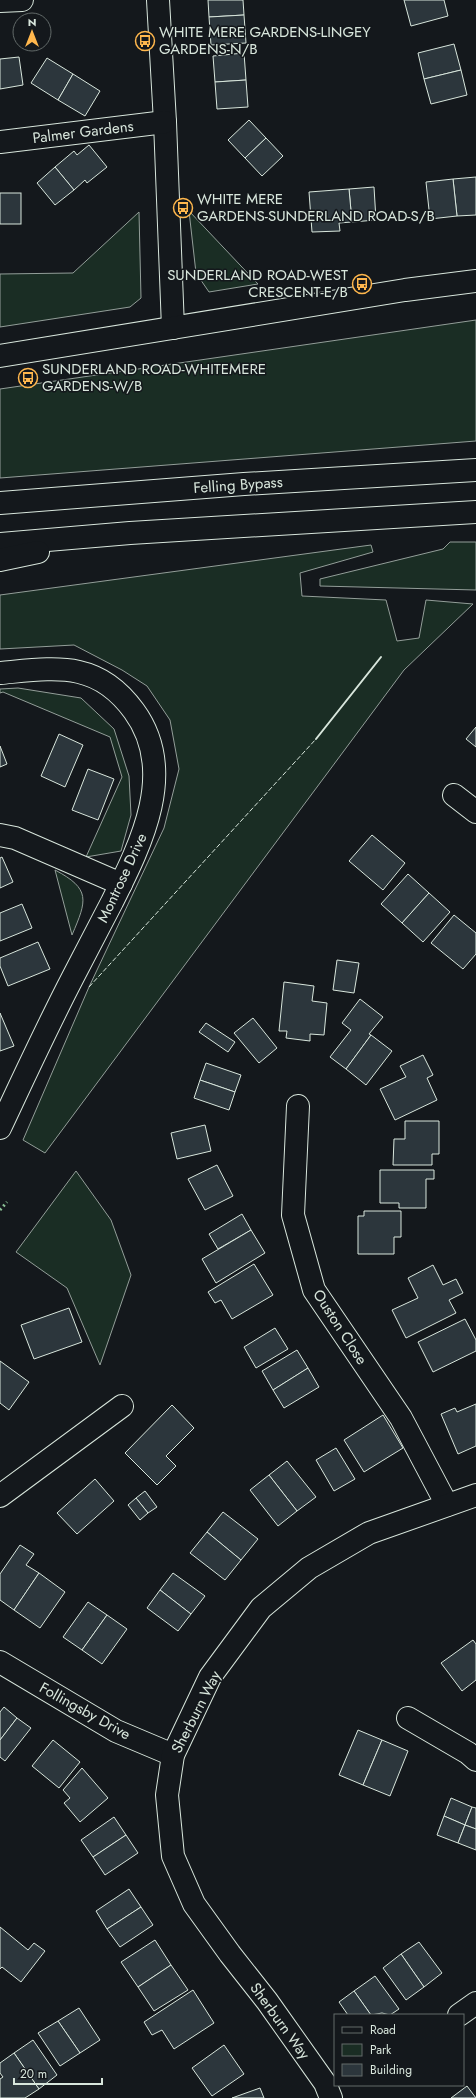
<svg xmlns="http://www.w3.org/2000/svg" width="476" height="2098" font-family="Jost,sans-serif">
<rect width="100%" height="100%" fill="#14181c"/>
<g fill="#1a2d24" stroke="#939e99">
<polygon points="189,211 258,284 209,292 196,273"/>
<polygon points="139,212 141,298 130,307 0,327 0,274 73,273"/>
<polygon points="476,320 476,441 0,478 0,389"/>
<polygon points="450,542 476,542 476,590 320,586 320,579 443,549"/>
<polygon points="371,545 373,552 300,573 302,596 386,600 397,641 419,638 426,600 473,604 404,670 45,1153 23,1140 89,987 164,828 179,769 170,720 147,686 122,670 74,645 0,649 0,595"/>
<polygon points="18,688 81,698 114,729 129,776 131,815 121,851 86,857 122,777 110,737 3,692 0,693 0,689"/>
<path d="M 55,870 C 91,889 87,900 72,935 Z"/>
<polygon points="76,1171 111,1220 131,1275 100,1365 67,1288 16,1252"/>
</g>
<g fill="#2c363c" stroke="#d8e6dc">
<polygon points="208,0 243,0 244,15 209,17"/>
<polygon points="404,0 444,0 448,16 411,26"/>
<polygon points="244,15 246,43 211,45 209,17"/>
<polygon points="454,44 461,70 424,79 418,53"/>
<polygon points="244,53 246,80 215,82 213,56"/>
<polygon points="19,57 23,85 0,89 0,59"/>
<polygon points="47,58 73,74 58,100 31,83"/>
<polygon points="461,70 467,95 431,104 424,79"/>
<polygon points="73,74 100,91 85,116 58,100"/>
<polygon points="246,80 248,107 217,109 215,82"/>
<polygon points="249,120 266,138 245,158 228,140"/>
<polygon points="266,138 283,156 262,176 245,158"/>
<polygon points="89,145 107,167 87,183 85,180 74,190 55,167 74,151 77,155"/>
<polygon points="55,167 74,190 55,205 37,183"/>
<polygon points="476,177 476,215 457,216 453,179"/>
<polygon points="453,179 457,216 430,219 426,182"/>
<polygon points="374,187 376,220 352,222 349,189"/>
<polygon points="349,189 352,222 339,223 340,231 312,232 309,192"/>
<rect x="0" y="193" width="21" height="31"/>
<polygon points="476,727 476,747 466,739"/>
<polygon points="59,734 83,745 65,787 41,776"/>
<polygon points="0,746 7,764 0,767"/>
<polygon points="88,769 114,779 98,820 72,810"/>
<polygon points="372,835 405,863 383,890 349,861"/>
<polygon points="2,857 13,882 0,888 0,858"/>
<polygon points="408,874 429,893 402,923 381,904"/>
<polygon points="429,893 450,912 423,942 402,923"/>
<polygon points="22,904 32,928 0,941 0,913"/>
<polygon points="454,915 476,933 476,954 463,969 431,943"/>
<polygon points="38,942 50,969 8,986 0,966 0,958"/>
<polygon points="337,960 359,963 354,993 333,990"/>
<polygon points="284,982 314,986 312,1001 327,1003 324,1035 310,1034 310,1041 286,1038 287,1031 279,1031"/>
<polygon points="360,999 383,1017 369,1034 371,1035 346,1069 330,1057 351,1030 342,1023"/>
<polygon points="0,1013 14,1046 0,1051"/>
<polygon points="253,1018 277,1048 259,1063 234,1033"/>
<polygon points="206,1023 235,1042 228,1052 199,1032"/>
<polygon points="371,1035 392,1051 366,1085 346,1069"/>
<polygon points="423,1055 433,1075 427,1078 437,1100 395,1120 380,1089 406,1077 400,1066"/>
<polygon points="206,1063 241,1075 235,1092 200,1080"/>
<polygon points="200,1080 235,1092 229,1110 194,1098"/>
<polygon points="405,1121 439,1121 439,1154 432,1154 432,1165 393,1165 394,1139 405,1139"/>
<polygon points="205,1125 211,1151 177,1159 171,1133"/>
<polygon points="217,1165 233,1196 205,1210 188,1179"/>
<polygon points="380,1170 434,1170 434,1179 426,1179 426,1208 399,1208 399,1203 380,1203"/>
<polygon points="364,1211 401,1211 401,1237 394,1237 394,1254 358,1254 358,1216 364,1216"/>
<polygon points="242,1214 251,1230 218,1249 209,1234"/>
<polygon points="251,1230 265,1253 216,1283 202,1259"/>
<polygon points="254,1264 273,1295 232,1319 221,1300 215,1303 208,1292"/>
<polygon points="433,1265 443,1285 456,1279 463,1293 449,1300 456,1313 406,1338 392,1310 418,1298 408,1278"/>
<polygon points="69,1308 82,1342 34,1359 21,1325"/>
<polygon points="465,1319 476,1340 476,1351 433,1372 418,1342"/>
<polygon points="275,1328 288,1349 256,1368 244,1347"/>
<polygon points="297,1350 308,1368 273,1390 262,1371"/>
<polygon points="0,1361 29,1382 9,1410 0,1403"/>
<polygon points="308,1368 319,1387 284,1408 273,1390"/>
<polygon points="476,1404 476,1446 458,1454 441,1414 455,1408 457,1412"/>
<polygon points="172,1405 194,1428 166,1456 176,1466 157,1485 125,1453"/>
<polygon points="383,1415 403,1448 364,1472 344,1440"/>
<polygon points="336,1448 355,1479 334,1491 316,1460"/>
<polygon points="287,1461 316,1497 297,1511 269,1475"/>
<polygon points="269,1475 297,1511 278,1526 250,1490"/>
<polygon points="95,1479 114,1501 77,1534 57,1513"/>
<polygon points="145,1491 157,1507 148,1513 136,1498"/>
<polygon points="136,1498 148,1513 140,1520 128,1505"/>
<polygon points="223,1512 258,1539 241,1560 207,1532"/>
<polygon points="207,1532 241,1560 225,1580 190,1553"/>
<polygon points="20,1545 34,1554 26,1565 39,1573 14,1610 0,1600 0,1574"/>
<polygon points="39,1573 65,1592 40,1628 14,1610"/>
<polygon points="173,1573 205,1596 191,1614 160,1590"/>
<polygon points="160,1590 191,1614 178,1631 147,1608"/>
<polygon points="88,1602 107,1615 82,1650 63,1637"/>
<polygon points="107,1615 127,1629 102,1664 82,1650"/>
<polygon points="473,1640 476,1644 476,1680 462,1691 441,1663"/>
<polygon points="4,1707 17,1718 0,1740 0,1712"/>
<polygon points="17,1718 31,1728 5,1761 0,1757 0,1740"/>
<polygon points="358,1730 382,1740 363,1785 339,1775"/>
<polygon points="53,1740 80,1762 59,1788 32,1766"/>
<polygon points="382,1740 408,1751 390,1796 363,1785"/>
<polygon points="82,1768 108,1798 80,1822 64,1803 70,1798 63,1790"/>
<polygon points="451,1798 472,1807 465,1825 444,1816"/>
<polygon points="472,1807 476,1808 476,1829 465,1825"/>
<polygon points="444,1816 465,1825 458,1843 437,1835"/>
<polygon points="114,1817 126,1835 93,1857 81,1840"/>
<polygon points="465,1825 476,1829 476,1850 458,1843"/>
<polygon points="126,1835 138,1853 105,1875 93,1857"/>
<polygon points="129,1889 141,1907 107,1929 96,1911"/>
<polygon points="141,1907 153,1925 120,1947 107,1929"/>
<polygon points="0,1927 28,1950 34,1943 45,1951 21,1982 2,1967 0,1969"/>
<polygon points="155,1940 171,1965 138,1987 121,1962"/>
<polygon points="419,1942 442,1973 424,1987 401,1954"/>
<polygon points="401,1954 424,1987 406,2000 383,1968"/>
<polygon points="171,1965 188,1990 154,2011 138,1987"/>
<polygon points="375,1976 399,2009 390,2015 382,2013 371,2015 354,1991"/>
<polygon points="193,1990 214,2023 174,2049 162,2030 152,2035 144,2022"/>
<polygon points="354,1991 371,2015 348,2015 339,2002"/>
<polygon points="79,2008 100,2040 80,2053 58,2021"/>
<polygon points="58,2021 80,2053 60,2066 38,2033"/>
<polygon points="33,2040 57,2075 39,2089 14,2053"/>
<polygon points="224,2045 244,2074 212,2096 192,2068"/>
<polygon points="14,2053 39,2089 25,2098 0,2098 0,2079 3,2077 0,2073 0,2063"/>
<polygon points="467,2086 476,2098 451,2098"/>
<polygon points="260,2088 264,2098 232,2098"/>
</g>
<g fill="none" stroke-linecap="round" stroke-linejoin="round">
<defs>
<g id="minor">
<polyline points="158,0 165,122 173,328"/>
<polyline points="0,1 22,0"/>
<polyline points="0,142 165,122"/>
<path d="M 0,673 C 56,668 97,660 134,711 C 178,771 141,844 112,902 C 99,927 86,952 73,977 C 47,1027 24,1077 0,1128"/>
<polyline points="454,795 476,812"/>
<polyline points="0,835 15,838 121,884"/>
<polyline points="298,1106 293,1215 314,1290 401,1418 447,1505"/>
<polyline points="0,1496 122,1406"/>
<polyline points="0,1662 116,1731 173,1755"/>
<polyline points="408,1718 468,1753 476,1760"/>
<polyline points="459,2015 476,2003"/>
<polyline points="331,2098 325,2083 267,2001 230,1954 194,1904 173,1856 167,1795 173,1755 210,1677 261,1608 309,1568 369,1533 476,1495"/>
</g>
<polyline id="primary" points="0,356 405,290 476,281"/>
<g id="trunk">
<polyline points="0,503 244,484 476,470"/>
<polyline points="0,544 130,533 476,512"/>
<polyline points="0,560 38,552"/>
</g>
</defs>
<use href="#minor" stroke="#d8e6dc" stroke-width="24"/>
<use href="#primary" stroke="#d8e6dc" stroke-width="24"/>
<use href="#trunk" stroke="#d8e6dc" stroke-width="24"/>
<use href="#minor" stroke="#14181c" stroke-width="22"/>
<use href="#primary" stroke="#14181c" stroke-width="22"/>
<use href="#trunk" stroke="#14181c" stroke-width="22"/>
<polyline stroke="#8ac095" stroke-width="3" stroke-dasharray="2 3" stroke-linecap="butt" points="0,1210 7,1202"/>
<polyline stroke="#d8e6dc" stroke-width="1" stroke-dasharray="5 2" stroke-linecap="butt" points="89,987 316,739"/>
<polyline stroke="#d8e6dc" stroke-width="2" points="316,739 381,657"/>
</g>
<defs>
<symbol id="bus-ring" viewBox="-11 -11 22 22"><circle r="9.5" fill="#14181c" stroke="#ffb74d" stroke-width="1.5"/><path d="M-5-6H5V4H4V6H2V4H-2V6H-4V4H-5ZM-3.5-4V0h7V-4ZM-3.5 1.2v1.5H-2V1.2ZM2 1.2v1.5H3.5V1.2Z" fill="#ffb74d"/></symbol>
</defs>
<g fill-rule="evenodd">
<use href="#bus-ring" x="134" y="30" width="22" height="22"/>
<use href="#bus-ring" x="172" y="197" width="22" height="22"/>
<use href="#bus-ring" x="351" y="273" width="22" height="22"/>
<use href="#bus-ring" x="17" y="367" width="22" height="22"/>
</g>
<g text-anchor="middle" stroke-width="3" stroke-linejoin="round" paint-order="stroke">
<g font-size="15" fill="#d8e6dc" stroke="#14181c" text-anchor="start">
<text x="159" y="37">WHITE MERE GARDENS-LINGEY<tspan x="159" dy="17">GARDENS-N/B</tspan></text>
<text x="197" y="204">WHITE MERE<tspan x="197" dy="17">GARDENS-SUNDERLAND ROAD-S/B</tspan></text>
<text x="348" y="280" text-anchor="end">SUNDERLAND ROAD-WEST<tspan x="348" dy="17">CRESCENT-E/B</tspan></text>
<text x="42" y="374">SUNDERLAND ROAD-WHITEMERE<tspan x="42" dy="17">GARDENS-W/B</tspan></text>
</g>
<g font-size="15" fill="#d8e6dc" stroke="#14181c">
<text transform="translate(83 132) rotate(-7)" y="5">Palmer Gardens</text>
<text transform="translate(238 485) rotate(-4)" y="5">Felling Bypass</text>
<text transform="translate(122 878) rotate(-65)" y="5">Montrose Drive</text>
<text transform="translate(340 1327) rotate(57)" y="5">Ouston Close</text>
<text transform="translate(85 1711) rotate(29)" y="5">Follingsby Drive</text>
<text transform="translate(196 1712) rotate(-63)" y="5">Sherburn Way</text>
<text transform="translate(280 2021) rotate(54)" y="5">Sherburn Way</text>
</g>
</g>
<rect x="334" y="2014" width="130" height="72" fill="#14181c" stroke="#626a69"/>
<rect x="342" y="2027" width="20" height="6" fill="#14181c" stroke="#626a69"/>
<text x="370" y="2034" font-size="12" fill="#d8e6dc">Road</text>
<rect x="342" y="2044" width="20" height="12" fill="#1a2d24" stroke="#626a69"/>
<text x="370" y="2054" font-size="12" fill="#d8e6dc">Park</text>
<rect x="342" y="2064" width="20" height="12" fill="#2c363c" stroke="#626a69"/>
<text x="370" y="2074" font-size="12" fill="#d8e6dc">Building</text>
<g transform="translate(32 32)"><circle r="19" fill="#14181c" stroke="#626a69"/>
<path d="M0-3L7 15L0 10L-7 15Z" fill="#ffb74d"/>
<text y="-6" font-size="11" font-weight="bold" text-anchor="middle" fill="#d8e6dc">N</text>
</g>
<path d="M14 2078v6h88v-6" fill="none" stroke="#d8e6dc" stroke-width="2"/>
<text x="20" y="2078" font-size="12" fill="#d8e6dc" stroke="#14181c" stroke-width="3" paint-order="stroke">20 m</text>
</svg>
